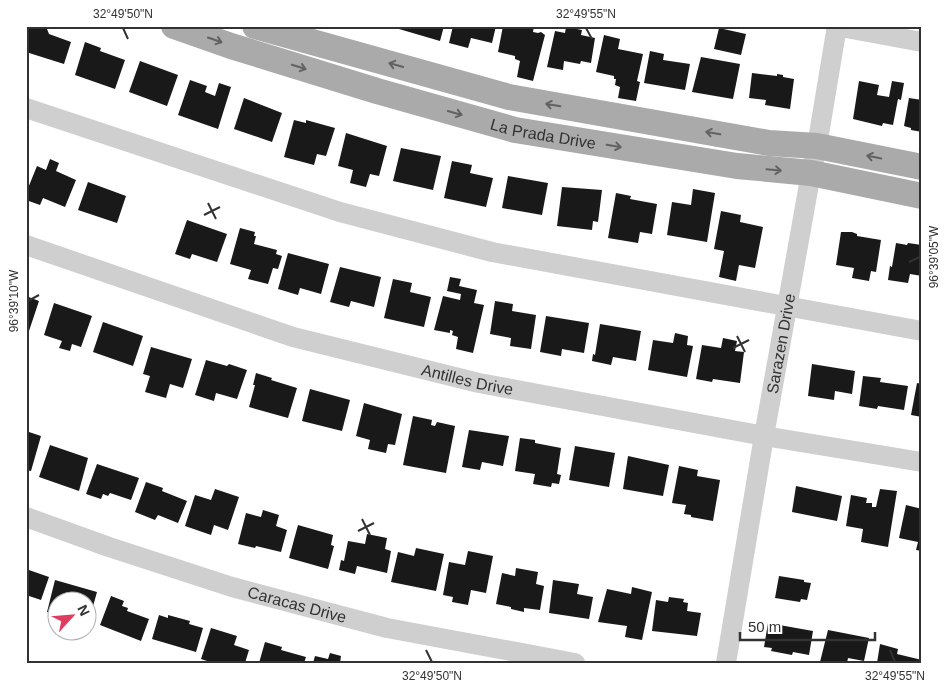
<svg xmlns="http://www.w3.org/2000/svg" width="948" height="689" font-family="Arial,sans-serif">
<rect width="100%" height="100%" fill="#fff"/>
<g fill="#191919">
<polygon points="26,26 33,29 34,26 39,26 47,29 49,34 71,42 64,64 26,52"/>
<polygon points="399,26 444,26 440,41 399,29"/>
<polygon points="453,26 496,26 492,43 471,38 468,48 449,43"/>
<polygon points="503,26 513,28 513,26 534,26 533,32 538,33 541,32 545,35 533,81 517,77 520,61 515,59 515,56 498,52"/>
<polygon points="566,27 582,30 581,35 595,38 591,63 581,61 580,64 564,61 563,70 547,67 555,31 565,33"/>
<polygon points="719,28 746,34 741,55 714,49"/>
<polygon points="604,35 620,39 618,49 643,54 637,81 640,82 636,101 618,98 620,87 615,85 616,79 614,79 614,76 596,72"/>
<polygon points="85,42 101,48 100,51 125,60 115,89 75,75"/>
<polygon points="650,51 664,54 663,60 690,64 685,90 644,83"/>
<polygon points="701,57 740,64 733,99 692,92"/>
<polygon points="140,61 178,75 167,106 129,92"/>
<polygon points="752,73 777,76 777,74 783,75 783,77 794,79 790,109 765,105 766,100 749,98"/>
<polygon points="190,80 207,86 205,92 215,96 219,83 231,87 218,129 178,115"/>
<polygon points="859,81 879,85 877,95 889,97 892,81 904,83 901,100 898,99 893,125 883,123 882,126 853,119"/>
<polygon points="244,98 282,113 272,142 234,129"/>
<polygon points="909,98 922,100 922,132 911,130 911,128 904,126"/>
<polygon points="294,120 306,123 306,120 335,128 326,156 317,154 314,165 284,157"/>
<polygon points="346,133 387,146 379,176 370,174 366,187 350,183 353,170 338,166"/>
<polygon points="401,148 441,156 433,190 393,181"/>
<polygon points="50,159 59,163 56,171 76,180 65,207 43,198 40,205 26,200 26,193 37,166 46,170"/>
<polygon points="452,161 472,165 470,173 493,178 486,207 444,198"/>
<polygon points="508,176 548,183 542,215 502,208"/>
<polygon points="88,182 126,196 117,223 78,210"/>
<polygon points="562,187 602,190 598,222 593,221 592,230 557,226"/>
<polygon points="693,189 715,193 707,242 667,235 672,202 691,205"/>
<polygon points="616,193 631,196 630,199 657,204 652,234 640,232 638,243 608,238"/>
<polygon points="721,211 741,215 740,222 763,227 755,268 739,265 736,281 719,277 724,251 714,249"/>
<polygon points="187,220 227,234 217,262 192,254 190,259 175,254"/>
<polygon points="240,228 255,232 254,236 256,236 254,244 277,250 276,254 282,256 278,269 273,268 268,284 248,279 251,270 230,264"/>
<polygon points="841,232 852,232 857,234 857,236 881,240 876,272 871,271 869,281 852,278 854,268 836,265"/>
<polygon points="896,243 907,245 908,243 922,245 922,276 910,274 908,283 888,280 890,266 892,267"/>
<polygon points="288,253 329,264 321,294 300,288 298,295 278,289"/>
<polygon points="340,267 381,277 374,307 351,301 349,307 330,302"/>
<polygon points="450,277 461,279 459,286 477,290 474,303 484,305 473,353 456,349 458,337 452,335 453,331 450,330 450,333 434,330 443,296 460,300 461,294 447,291"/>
<polygon points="393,279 412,283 410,292 431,297 424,327 384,318"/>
<polygon points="26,296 39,301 29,331 26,330"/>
<polygon points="495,301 513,304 512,311 536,315 531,349 510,346 511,338 490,334"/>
<polygon points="54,303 92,316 81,347 72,344 70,351 59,348 62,341 44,335"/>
<polygon points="546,316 589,323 584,353 562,349 561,356 540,352"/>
<polygon points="103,322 143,336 133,366 93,352"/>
<polygon points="600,324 641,331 636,361 613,357 611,365 592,361 593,354 595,355"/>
<polygon points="675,333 688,336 687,345 693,346 687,377 648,370 653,340 673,343"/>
<polygon points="723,338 737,341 735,351 744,352 740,383 713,379 712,382 696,379 702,345 721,348"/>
<polygon points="151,347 192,359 183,388 170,384 166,398 145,392 150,376 143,374"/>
<polygon points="206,360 227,366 229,364 247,370 237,399 216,393 214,401 195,395"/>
<polygon points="812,364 855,371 852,394 835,391 834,400 808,396"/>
<polygon points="256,373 272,378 271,380 297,388 288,418 249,407 255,385 253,385"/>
<polygon points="863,376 881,378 880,382 908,386 904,410 878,406 877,409 859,406"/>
<polygon points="917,383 922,384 922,417 911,415"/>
<polygon points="310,389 350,400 342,431 302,421"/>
<polygon points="364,403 402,414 395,445 388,444 386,453 368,449 370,440 356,436"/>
<polygon points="413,416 432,420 431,425 435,426 437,422 455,426 446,473 403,465"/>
<polygon points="469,430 509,436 503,466 482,462 480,470 462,467"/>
<polygon points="26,431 41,436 31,471 26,470"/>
<polygon points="520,438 535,440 535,443 561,448 557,474 561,475 559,484 552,483 551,487 533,484 535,474 515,471"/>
<polygon points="50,445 88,458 79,491 39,477"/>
<polygon points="575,446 615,453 609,487 569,480"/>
<polygon points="628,456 669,465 663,496 623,489"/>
<polygon points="97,464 139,478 131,500 110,493 108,496 103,494 101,499 86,494"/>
<polygon points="679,466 698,470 697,476 720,480 713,521 691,517 691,515 684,514 686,505 672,503"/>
<polygon points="146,482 163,488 162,491 187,501 178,523 158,515 155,520 135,512"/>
<polygon points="796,486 842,496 837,521 792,512"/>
<polygon points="215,489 239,497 228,530 214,525 211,535 185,526 195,495 211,500"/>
<polygon points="880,489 897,491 888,547 861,542 863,529 846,526 851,495 867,498 866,503 872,503 872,507 876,507"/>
<polygon points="906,505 922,509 922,551 916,550 918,542 899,538"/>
<polygon points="263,510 279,515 276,526 287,530 281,552 256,546 255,548 238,544 246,513 261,517"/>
<polygon points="298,525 333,535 331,545 334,546 328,569 289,558"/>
<polygon points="367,534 387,538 385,549 391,551 387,573 357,566 355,574 339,570 341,560 344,561 348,541 365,544"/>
<polygon points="416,548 444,554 436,591 391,582 398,552 414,556"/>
<polygon points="468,551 493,556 486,593 471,590 468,605 452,602 453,597 443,595 449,562 465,565"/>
<polygon points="516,568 538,572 536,584 544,586 540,610 524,608 524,612 511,609 511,607 496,604 502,573 515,576"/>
<polygon points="26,569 49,577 41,600 26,595"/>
<polygon points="779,576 804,580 804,582 811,583 807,600 801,599 800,602 775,598"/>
<polygon points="55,580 97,592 88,624 88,602 58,602 58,614 47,612"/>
<polygon points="553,580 579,584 577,594 593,597 589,619 549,613"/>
<polygon points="632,587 652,592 642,640 625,637 627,626 598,622 607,589 631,594"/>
<polygon points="111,596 124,601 122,606 128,608 127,611 149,619 141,641 100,625"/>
<polygon points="669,597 684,599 683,602 688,603 687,611 701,613 697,636 652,631 656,600 668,602"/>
<polygon points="159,615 168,618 168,615 190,621 189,624 203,628 196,652 152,639"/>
<polygon points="768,623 813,631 809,655 793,652 792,655 771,651 772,648 764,647"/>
<polygon points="211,628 237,636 234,645 249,650 245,663 213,663 201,659"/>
<polygon points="828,630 869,638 864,661 848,658 847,663 820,662"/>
<polygon points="265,642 282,647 281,650 306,657 304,663 259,663"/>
<polygon points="880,644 898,649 897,654 922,660 922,663 877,663"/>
<polygon points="330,653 341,656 340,663 313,663 315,656 328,659"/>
</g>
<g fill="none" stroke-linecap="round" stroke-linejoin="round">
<g stroke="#cfcfcf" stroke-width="20">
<polyline points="835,26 922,42"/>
<polyline points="26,108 340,212 492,252 922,331"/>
<path id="s1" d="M 26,245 L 293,337 L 479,383 L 764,436 L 922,462"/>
<path id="s2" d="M 26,517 L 109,547 L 232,587 L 387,628 L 575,663"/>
<path id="s3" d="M 726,663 L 764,436 L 811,173 L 817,146 L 837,26"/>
</g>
<g stroke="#aaa" stroke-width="26">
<path id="s4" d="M 174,26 L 231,46 L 377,91 L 515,130 L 737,166 L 811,173 L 922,196"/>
<polyline points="255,26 509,97 769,143 817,146 922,167"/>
</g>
</g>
<defs><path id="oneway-shaft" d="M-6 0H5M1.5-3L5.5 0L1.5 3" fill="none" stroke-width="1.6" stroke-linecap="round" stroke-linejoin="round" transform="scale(1.25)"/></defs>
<g stroke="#626262">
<use href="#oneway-shaft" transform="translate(215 40) rotate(19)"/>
<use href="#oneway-shaft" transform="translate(396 65) rotate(-164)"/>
<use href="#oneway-shaft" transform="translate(299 67) rotate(17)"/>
<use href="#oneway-shaft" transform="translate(553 105) rotate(-170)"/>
<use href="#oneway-shaft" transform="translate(455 113) rotate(16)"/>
<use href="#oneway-shaft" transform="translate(713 133) rotate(-170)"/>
<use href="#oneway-shaft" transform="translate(614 146) rotate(9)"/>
<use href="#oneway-shaft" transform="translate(874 157) rotate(-169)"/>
<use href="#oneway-shaft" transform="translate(774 170) rotate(5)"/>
</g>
<path fill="none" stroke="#323232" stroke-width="2" d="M 123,28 L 128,39M 586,28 L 592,39M 208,203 L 216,219M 204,215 L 220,207M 909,262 L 920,257M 28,301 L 39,295M 737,336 L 745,352M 733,348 L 749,340M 362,519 L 370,535M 358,531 L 374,523M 426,650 L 432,662M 890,650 L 895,662"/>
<g text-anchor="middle" stroke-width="5" stroke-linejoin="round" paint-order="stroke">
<g font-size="16" fill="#323232" stroke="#fff">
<text dy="6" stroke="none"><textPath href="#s4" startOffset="385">La Prada Drive</textPath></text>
<text dy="6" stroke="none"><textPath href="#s3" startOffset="324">Sarazen Drive</textPath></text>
<text dy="6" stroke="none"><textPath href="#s1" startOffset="462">Antilles Drive</textPath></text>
<text dy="6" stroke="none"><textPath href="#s2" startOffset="285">Caracas Drive</textPath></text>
</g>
</g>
<rect width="948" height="689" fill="none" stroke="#ffffff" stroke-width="55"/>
<g transform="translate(72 616) rotate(64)"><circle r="24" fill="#ffffff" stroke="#adadad"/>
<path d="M0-4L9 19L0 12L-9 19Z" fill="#e03c60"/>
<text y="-8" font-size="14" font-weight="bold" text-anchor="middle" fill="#323232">N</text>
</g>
<path d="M740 632v8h135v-8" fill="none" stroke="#323232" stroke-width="2.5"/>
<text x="748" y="632" font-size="15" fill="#323232" stroke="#ffffff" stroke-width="4" paint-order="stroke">50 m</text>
<rect x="28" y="28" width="892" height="634" fill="none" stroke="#323232" stroke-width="2"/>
<g font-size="12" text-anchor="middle" fill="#323232">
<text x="123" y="18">32°49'50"N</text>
<text x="586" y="18">32°49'55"N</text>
<text transform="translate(934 257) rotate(-90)" y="4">96°39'05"W</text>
<text transform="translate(14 301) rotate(-90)" y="4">96°39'10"W</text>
<text x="432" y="680">32°49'50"N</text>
<text x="895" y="680">32°49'55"N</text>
</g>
</svg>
